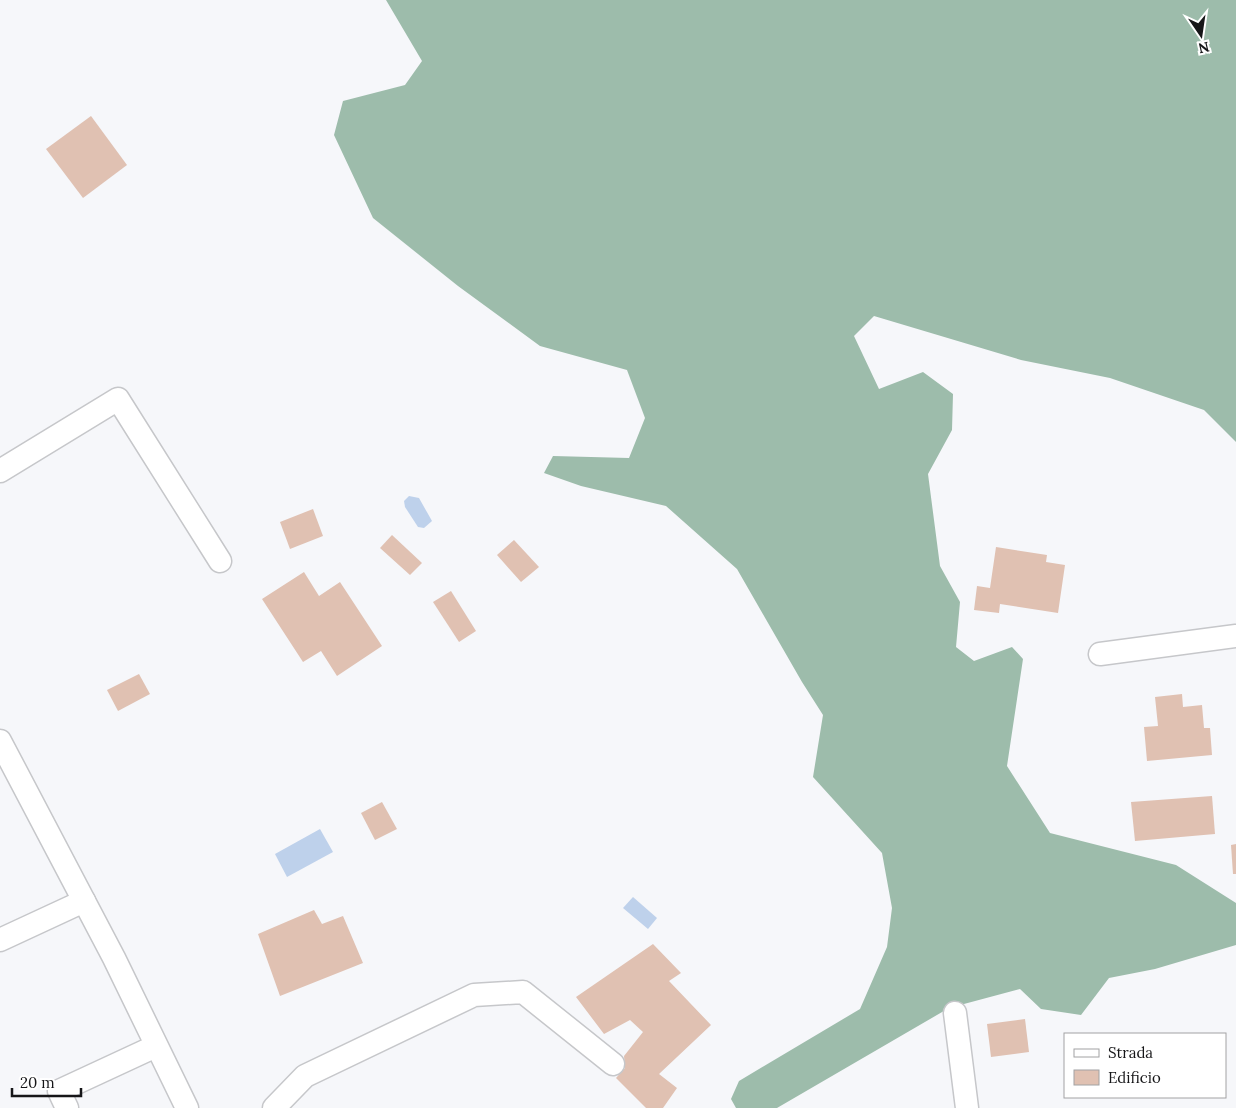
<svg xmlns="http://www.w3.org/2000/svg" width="1236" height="1108" font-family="Lora,serif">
<rect width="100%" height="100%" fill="#f6f7fa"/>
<polygon fill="#9dbcab" points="386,0 1236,0 1236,442 1204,410 1110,378 1021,360 874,316 854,336 879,389 923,372 953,394 952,430 928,474 940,566 960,602 956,647 974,661 1012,647 1023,659 1007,766 1050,833 1176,865 1236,903 1236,945 1155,969 1109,978 1081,1015 1041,1009 1020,989 949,1008 777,1108 736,1108 731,1099 739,1081 860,1009 887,947 892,908 882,853 813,777 823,715 802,682 737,569 666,506 581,486 544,473 553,456 629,458 645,418 627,370 540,346 458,286 373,218 334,135 343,101 405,85 422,61"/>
<g fill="#bed1eb">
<polygon points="409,496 419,498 432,521 424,528 418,527 405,507 404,501"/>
<polygon points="320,829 333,852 287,877 275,854"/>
<polygon points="633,897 657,918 648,929 623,908"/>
</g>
<g fill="#e0c1b2">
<polygon points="91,116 127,165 83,198 46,149"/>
<polygon points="313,509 323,536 290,549 280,522"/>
<polygon points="392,535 422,563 410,575 380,548"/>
<polygon points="514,540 539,567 521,582 497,555"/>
<polygon points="996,547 1047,555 1046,562 1065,565 1058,613 1000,604 999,613 974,610 977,586 990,588"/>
<polygon points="304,572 319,596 340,582 382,646 337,676 321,651 303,662 262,599"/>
<polygon points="451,591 476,631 459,642 433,602"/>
<polygon points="139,674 150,694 118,711 107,690"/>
<polygon points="1182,694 1183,707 1202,705 1204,728 1210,728 1212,755 1147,761 1144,727 1158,726 1155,697"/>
<polygon points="1212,796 1215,834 1135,841 1131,802"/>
<polygon points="382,802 397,829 375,840 361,813"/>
<polygon points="1236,844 1236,874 1233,874 1231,845"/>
<polygon points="314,910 322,924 343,916 363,963 280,996 258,934"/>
<polygon points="653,944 681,973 669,981 711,1025 659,1074 677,1088 663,1108 646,1108 616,1078 625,1068 624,1056 643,1032 630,1020 604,1034 576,997"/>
<polygon points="1025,1019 1029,1052 991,1057 987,1024"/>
</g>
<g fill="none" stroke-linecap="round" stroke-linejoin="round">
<defs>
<g id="street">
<polyline points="0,471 118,399 220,561"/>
<polyline points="1100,654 1236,636"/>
<polyline points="0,741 114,958 187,1108"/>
<polyline points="0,940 84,901"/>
<polyline points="955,1013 967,1108"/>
<polyline points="67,1108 59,1091 156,1046"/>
<polyline points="274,1108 305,1076 474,995 523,992 613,1064"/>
</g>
</defs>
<use href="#street" stroke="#c6c7ca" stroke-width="25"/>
<use href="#street" stroke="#fff" stroke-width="22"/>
</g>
<rect x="1064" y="1033" width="162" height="65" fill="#ffffff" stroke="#a2a2a3"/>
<rect x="1074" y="1049" width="25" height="8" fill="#ffffff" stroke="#a2a2a3"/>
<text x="1108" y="1058" font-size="15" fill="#161618">Strada</text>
<rect x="1074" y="1070" width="25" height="15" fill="#e0c1b2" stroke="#a2a2a3"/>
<text x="1108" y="1083" font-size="15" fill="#161618">Edificio</text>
<g transform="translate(1201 35) rotate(167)" stroke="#ffffff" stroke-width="4" paint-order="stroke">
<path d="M0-4L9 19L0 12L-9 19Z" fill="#161618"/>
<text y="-8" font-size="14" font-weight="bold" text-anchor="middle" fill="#161618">N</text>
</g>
<path d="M12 1088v8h69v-8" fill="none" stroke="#161618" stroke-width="2.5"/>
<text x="20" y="1088" font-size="15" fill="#161618" stroke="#ffffff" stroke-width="4" paint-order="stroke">20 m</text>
</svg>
